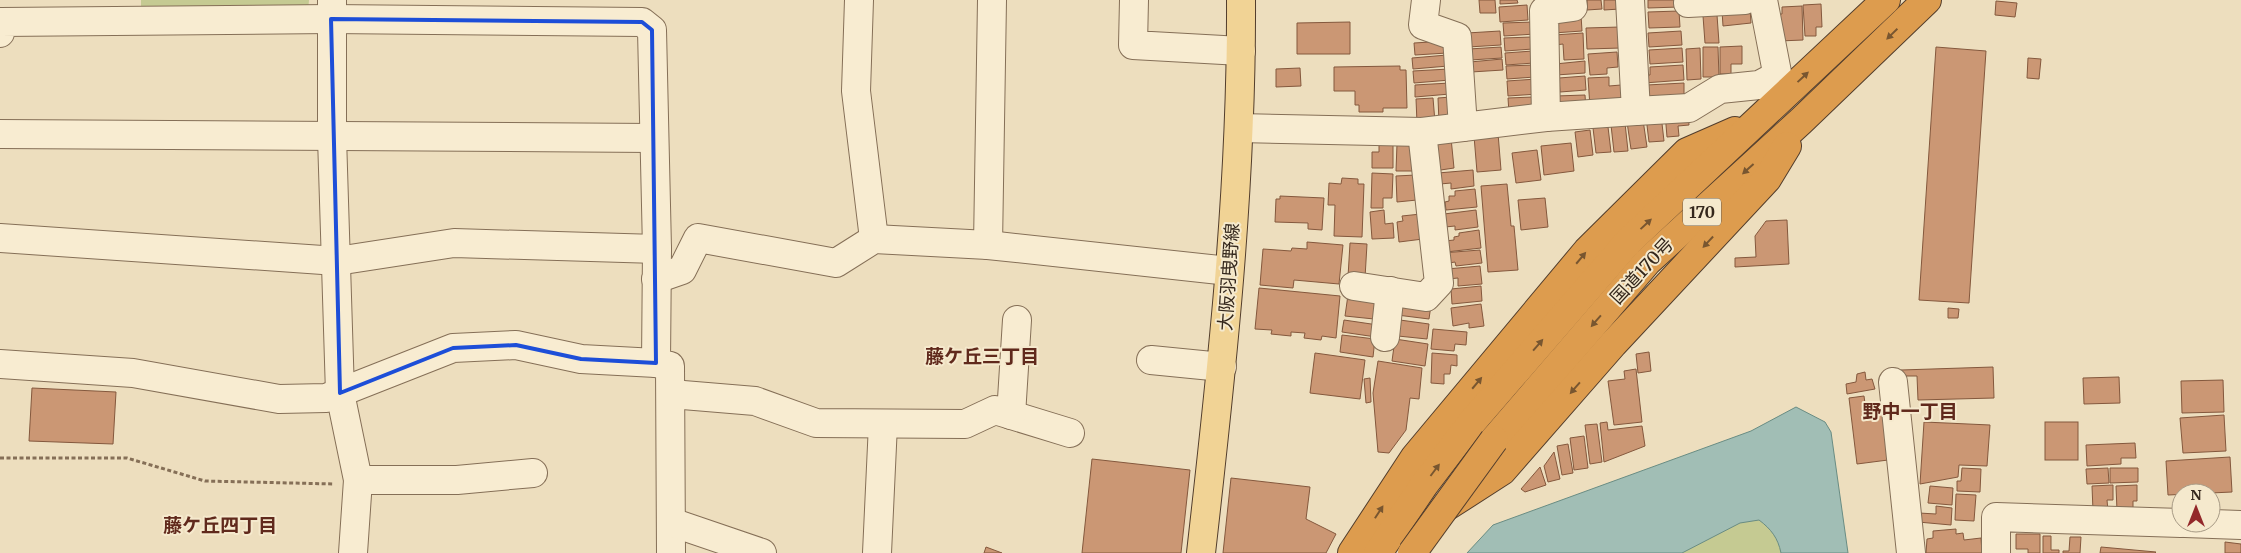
<svg xmlns="http://www.w3.org/2000/svg" width="2241" height="553" font-family="Merriweather,'Noto Sans JP',serif">
<rect width="100%" height="100%" fill="#eddebe"/>
<g fill="#c5ca92">
<polygon points="141,0 309,0 308,11 141,9"/>
<polygon points="1764,510 1783,553 1600,553"/>
</g>
<path fill="#a1beb5" stroke="#698c83" d="M 1796,407 L 1825,422 L 1831,432 L 1848,553 L 1781,553 C 1778,538 1771,529 1759,520 L 1740,523 L 1682,553 L 1467,553 L 1493,525 L 1751,431 Z"/>
<g fill="#cb9774" stroke="#84583d">
<polygon points="1479,0 1495,0 1496,13 1480,13"/>
<polygon points="1500,0 1517,0 1518,3 1500,4"/>
<polygon points="1587,0 1601,0 1602,9 1587,10"/>
<polygon points="1604,0 1620,0 1620,9 1604,10"/>
<polygon points="1648,0 1679,0 1679,7 1648,8"/>
<polygon points="1996,1 2017,3 2015,17 1995,15"/>
<polygon points="1821,4 1822,27 1816,27 1816,36 1805,36 1803,5"/>
<polygon points="1527,5 1528,20 1500,22 1499,7"/>
<polygon points="1802,6 1803,40 1779,41 1778,14 1782,14 1782,7"/>
<polygon points="1750,8 1751,23 1723,26 1722,11"/>
<polygon points="1679,11 1680,27 1649,28 1648,12"/>
<polygon points="1581,15 1582,31 1553,33 1556,16"/>
<polygon points="1717,15 1719,43 1705,43 1703,16"/>
<polygon points="1350,22 1350,54 1297,54 1297,23"/>
<polygon points="1534,22 1535,34 1504,36 1503,23"/>
<polygon points="1620,27 1621,48 1587,49 1586,28"/>
<polygon points="1500,31 1501,45 1468,47 1467,33"/>
<polygon points="1681,31 1682,45 1649,47 1648,33"/>
<polygon points="1583,33 1584,59 1564,60 1563,44 1555,45 1554,35"/>
<polygon points="1532,37 1533,49 1505,51 1504,38"/>
<polygon points="1446,41 1447,53 1415,55 1414,43"/>
<polygon points="1742,46 1742,64 1731,64 1731,74 1720,74 1720,47"/>
<polygon points="1501,47 1502,58 1470,60 1469,49"/>
<polygon points="1703,47 1718,47 1719,77 1703,77"/>
<polygon points="1936,47 1986,51 1969,303 1919,300"/>
<polygon points="1682,48 1683,62 1650,64 1649,50"/>
<polygon points="1700,48 1701,79 1687,80 1686,49"/>
<polygon points="1533,51 1534,63 1506,65 1505,53"/>
<polygon points="1617,52 1618,67 1607,68 1607,74 1590,75 1588,54"/>
<polygon points="1447,55 1448,66 1413,69 1412,58"/>
<polygon points="2028,58 2041,59 2039,79 2027,78"/>
<polygon points="1502,59 1503,70 1471,72 1470,62"/>
<polygon points="1585,61 1585,73 1556,75 1555,64"/>
<polygon points="1534,65 1535,77 1507,79 1506,66"/>
<polygon points="1683,65 1684,80 1644,83 1644,75 1650,75 1650,67"/>
<polygon points="1400,66 1400,70 1406,70 1407,108 1383,108 1383,112 1359,112 1359,105 1355,105 1355,91 1334,91 1334,67"/>
<polygon points="1300,68 1301,86 1276,87 1276,69"/>
<polygon points="1449,69 1450,80 1414,83 1413,71"/>
<polygon points="1585,76 1586,90 1560,92 1559,78"/>
<polygon points="1609,77 1609,86 1621,85 1622,105 1590,107 1588,78"/>
<polygon points="1537,79 1538,94 1508,96 1507,81"/>
<polygon points="1450,83 1450,94 1415,97 1415,85"/>
<polygon points="1684,83 1684,101 1647,98 1647,85"/>
<polygon points="1585,95 1586,110 1557,111 1556,96"/>
<polygon points="1451,97 1453,122 1439,123 1438,98"/>
<polygon points="1533,97 1534,112 1509,113 1508,98"/>
<polygon points="1433,98 1435,122 1417,123 1416,99"/>
<polygon points="1688,111 1689,125 1678,126 1679,136 1667,137 1665,113"/>
<polygon points="1661,115 1664,141 1649,142 1646,117"/>
<polygon points="1643,120 1647,147 1631,149 1627,122"/>
<polygon points="1625,123 1628,151 1614,152 1611,125"/>
<polygon points="1608,127 1611,152 1596,153 1593,128"/>
<polygon points="1590,130 1593,155 1578,157 1575,132"/>
<polygon points="1498,133 1501,170 1477,172 1474,136"/>
<polygon points="1451,138 1454,168 1434,171 1435,140"/>
<polygon points="1379,143 1393,143 1393,168 1372,168 1372,152 1379,152"/>
<polygon points="1571,143 1574,171 1544,175 1541,146"/>
<polygon points="1397,144 1415,145 1414,171 1396,171"/>
<polygon points="1537,150 1541,180 1516,183 1512,153"/>
<polygon points="1473,170 1474,186 1451,189 1451,183 1440,184 1438,173"/>
<polygon points="1372,173 1393,174 1392,198 1383,198 1383,208 1371,208"/>
<polygon points="1416,175 1417,200 1397,202 1396,176"/>
<polygon points="1342,178 1358,179 1358,184 1364,184 1362,237 1334,236 1335,205 1328,205 1329,183 1341,184"/>
<polygon points="1507,184 1511,226 1514,226 1518,270 1488,272 1481,186"/>
<polygon points="1475,189 1477,207 1446,210 1445,202 1449,201 1449,196 1455,196 1455,191"/>
<polygon points="1280,196 1324,198 1322,230 1308,229 1308,223 1275,222 1276,199 1280,199"/>
<polygon points="1545,198 1548,227 1521,230 1518,200"/>
<polygon points="1384,210 1385,224 1393,223 1394,238 1372,239 1370,212"/>
<polygon points="1476,210 1478,227 1455,230 1455,226 1445,227 1444,214"/>
<polygon points="1421,214 1423,239 1399,242 1397,222 1403,221 1402,216"/>
<polygon points="1787,220 1789,264 1735,267 1735,258 1756,257 1755,236 1766,221"/>
<polygon points="1479,230 1481,248 1446,252 1445,241 1454,240 1454,237 1459,236 1459,233"/>
<polygon points="1307,242 1343,245 1339,284 1294,280 1293,288 1260,285 1263,249 1291,251 1292,248 1307,249"/>
<polygon points="1350,243 1367,244 1365,278 1348,277"/>
<polygon points="1480,250 1482,263 1456,266 1455,262 1443,264 1442,253"/>
<polygon points="1480,266 1482,284 1458,286 1458,278 1448,279 1447,269"/>
<polygon points="1481,286 1482,301 1452,304 1451,289"/>
<polygon points="1259,288 1340,296 1336,338 1322,336 1321,340 1304,338 1305,333 1291,332 1291,336 1271,334 1272,330 1255,329"/>
<polygon points="1348,295 1377,298 1374,319 1345,316"/>
<polygon points="1399,301 1431,305 1429,319 1397,315"/>
<polygon points="1481,304 1484,326 1469,328 1469,323 1453,326 1451,308"/>
<polygon points="1948,308 1959,309 1958,318 1948,318"/>
<polygon points="1344,320 1378,325 1376,337 1342,332"/>
<polygon points="1400,320 1429,324 1427,339 1398,336"/>
<polygon points="1433,329 1467,332 1466,345 1455,344 1454,351 1431,349"/>
<polygon points="1342,335 1375,339 1373,357 1340,352"/>
<polygon points="1395,339 1428,344 1425,366 1392,361"/>
<polygon points="1649,352 1651,371 1638,373 1636,354"/>
<polygon points="1315,353 1365,360 1360,399 1310,393"/>
<polygon points="1432,353 1457,355 1457,366 1451,365 1450,374 1444,374 1444,384 1431,383"/>
<polygon points="1378,361 1422,368 1419,399 1410,398 1406,430 1389,453 1378,452 1373,393"/>
<polygon points="1993,367 1994,398 1918,400 1917,376 1902,376 1901,370"/>
<polygon points="1636,369 1642,422 1614,425 1608,381 1625,379 1624,371"/>
<polygon points="1865,372 1866,380 1872,379 1875,389 1847,394 1846,384 1856,382 1857,374"/>
<polygon points="2119,377 2120,403 2084,404 2083,378"/>
<polygon points="1370,378 1371,402 1366,403 1364,379"/>
<polygon points="2223,380 2224,412 2182,413 2181,381"/>
<polygon points="32,388 116,392 113,444 29,441"/>
<polygon points="1864,396 1866,411 1882,409 1888,460 1857,464 1849,398"/>
<polygon points="2224,415 2226,451 2183,453 2180,418"/>
<polygon points="1607,422 1608,430 1642,426 1645,446 1604,462 1600,423"/>
<polygon points="1924,422 1990,425 1987,466 1959,465 1958,477 1920,484"/>
<rect x="2045" y="422" width="33" height="38"/>
<polygon points="1597,424 1602,462 1590,464 1585,425"/>
<polygon points="1584,436 1588,468 1574,470 1570,438"/>
<polygon points="2135,443 2136,458 2121,458 2121,464 2087,466 2086,445"/>
<polygon points="1568,444 1573,473 1562,475 1557,446"/>
<polygon points="1554,452 1560,479 1548,482 1544,466"/>
<polygon points="2230,457 2232,492 2168,495 2166,461"/>
<polygon points="1092,459 1190,470 1181,553 1082,553"/>
<polygon points="1540,467 1546,485 1525,492 1521,489"/>
<polygon points="1962,468 1981,469 1980,492 1957,491 1957,481 1961,481"/>
<polygon points="2108,468 2109,483 2087,484 2086,469"/>
<polygon points="2110,468 2138,468 2138,482 2110,483"/>
<polygon points="1231,478 1310,487 1306,519 1336,534 1326,553 1223,553"/>
<polygon points="2113,485 2113,500 2107,500 2108,511 2093,511 2092,486"/>
<polygon points="2137,485 2137,501 2133,501 2133,510 2117,511 2116,486"/>
<polygon points="1930,486 1953,488 1952,505 1928,503"/>
<polygon points="1956,494 1976,495 1974,521 1955,520"/>
<polygon points="1936,506 1952,508 1951,525 1918,522 1919,513 1936,514"/>
<polygon points="1956,529 1956,534 1963,533 1964,540 1981,538 1982,553 1926,553 1927,539 1933,538 1933,531"/>
<polygon points="2016,534 2040,534 2040,553 2028,553 2028,549 2016,549"/>
<polygon points="2043,536 2051,536 2051,550 2059,550 2059,553 2043,553"/>
<polygon points="2070,537 2081,537 2080,553 2063,553 2063,551 2069,551"/>
<polygon points="2225,542 2241,544 2241,553 2225,553"/>
<polygon points="986,547 1002,553 984,553"/>
<polygon points="2101,547 2156,552 2155,553 2100,553"/>
</g>
<g fill="none" stroke-linecap="round" stroke-linejoin="round">
<defs>
<g id="minor">
<polyline points="859,0 856,91 874,239"/>
<polyline points="1134,0 1133,45 1241,51"/>
<polyline points="1426,0 1423,25 1457,37 1463,127"/>
<polyline points="1763,0 1781,93"/>
<polyline points="332,1 332,137 340,393 358,480 353,553"/>
<polyline points="1688,3 1745,0"/>
<polyline points="0,33 1,22 331,19 642,22 652,30 657,249 656,363 670,366 671,553"/>
<polyline points="1636,111 1689,108 1720,89 1759,85 1776,76"/>
<polyline points="1546,117 1544,11 1573,7 1572,0"/>
<polyline points="1239,128 1422,132 1546,117 1636,111 1630,0"/>
<polyline points="0,134 654,138"/>
<polyline points="0,238 337,261 454,243 657,249"/>
<polyline points="988,245 992,0"/>
<polyline points="656,279 682,270 698,238 836,263 874,239 988,245 1229,271"/>
<polyline points="1354,286 1426,297 1439,283 1422,132"/>
<polyline points="1385,337 1390,291"/>
<polyline points="1151,360 1222,367"/>
<polyline points="0,364 133,373 279,399 326,398 453,348 516,345 581,359 656,363"/>
<polyline points="1893,382 1911,553"/>
<polyline points="671,394 755,401 816,423 965,424 995,410 1070,433"/>
<polyline points="1011,415 1017,320"/>
<polyline points="358,480 457,480 533,473"/>
<polyline points="671,522 762,553"/>
<polyline points="2185,523 2241,525"/>
<polyline points="877,553 883,424"/>
<polyline points="1996,553 1996,517 2181,523"/>
</g>
<path id="major" d="M 1201,553 C 1222,369 1242,185 1241,0"/>
<g id="highway">
<polyline points="1494,440 1647,262 1801,121 1927,0"/>
<polyline points="1446,507 1502,471 1613,344 1767,179 1787,146"/>
<polyline points="1352,553 1415,457 1587,251 1687,152 1735,131"/>
<polyline points="1378,553 1424,485 1472,422 1628,242 1886,0"/>
</g>
</defs>
<use href="#minor" stroke="#856f57" stroke-width="30"/>
<use href="#major" stroke="#523d2c" stroke-width="30"/>
<use href="#highway" stroke="#523d2c" stroke-width="30"/>
<polyline stroke="#856f57" stroke-width="3" stroke-dasharray="4 2.5" stroke-linecap="butt" points="0,458 127,458 205,481 334,484"/>
<use href="#minor" stroke="#f8ecd1" stroke-width="28"/>
<use href="#major" stroke="#f1d395" stroke-width="28"/>
<use href="#highway" stroke="#dd9c4e" stroke-width="28"/>
<defs>
<polyline id="highway-bridge" points="1412,553 1494,440"/>
</defs>
<use href="#highway-bridge" stroke="#523d2c" stroke-width="30" stroke-linecap="butt"/>
<use href="#highway-bridge" stroke="#dd9c4e" stroke-width="28"/>
</g>
<defs><path id="oneway-solid" d="M-6-.8H1V-3.2L6.5 0L1 3.2V.8H-6Z" transform="scale(1.25)"/></defs>
<g fill="#785630">
<use href="#oneway-solid" transform="translate(1892 34) rotate(136)"/>
<use href="#oneway-solid" transform="translate(1803 77) rotate(-43)"/>
<use href="#oneway-solid" transform="translate(1748 169) rotate(138)"/>
<use href="#oneway-solid" transform="translate(1646 224) rotate(-43)"/>
<use href="#oneway-solid" transform="translate(1708 242) rotate(133)"/>
<use href="#oneway-solid" transform="translate(1581 258) rotate(-50)"/>
<use href="#oneway-solid" transform="translate(1596 321) rotate(131)"/>
<use href="#oneway-solid" transform="translate(1538 345) rotate(-49)"/>
<use href="#oneway-solid" transform="translate(1477 383) rotate(-50)"/>
<use href="#oneway-solid" transform="translate(1575 388) rotate(131)"/>
<use href="#oneway-solid" transform="translate(1435 470) rotate(-53)"/>
<use href="#oneway-solid" transform="translate(1379 512) rotate(-57)"/>
</g>
<path fill="none" stroke="#1d4ed8" stroke-width="4" stroke-linejoin="round" d="M 331,19 L 642,22 L 652,30 L 656,363 L 581,359 L 516,345 L 453,348 L 340,393 Z"/>
<g text-anchor="middle" stroke-width="4" stroke-linejoin="round" paint-order="stroke">
<rect fill="#f5e9cd" stroke="#6e6151" stroke-width="1" x="1683" y="198.5" width="38" height="27" rx="4"/>
<g font-size="16" font-weight="bold" fill="#34271c">
<text x="1702" y="218">170</text>
</g>
<g font-size="18" fill="#34271c" stroke="#f5e9cd">
<text transform="translate(1642 271) rotate(-47)" y="6">国道170号</text>
<text transform="translate(1229 277) rotate(-86)" y="6">大阪羽曳野線</text>
</g>
<g font-size="19" font-weight="bold" fill="#60291c" stroke="#f5e9cd">
<text x="982" y="363">藤ケ丘三丁目</text>
<text x="1910" y="418">野中一丁目</text>
<text x="220" y="532">藤ケ丘四丁目</text>
</g>
</g>
<g transform="translate(2196 508)"><circle r="24" fill="#f5e9cd" stroke="#a89b86"/>
<path d="M0-4L9 19L0 12L-9 19Z" fill="#93282a"/>
<text y="-8" font-size="14" font-weight="bold" text-anchor="middle" fill="#34271c">N</text>
</g>
</svg>
